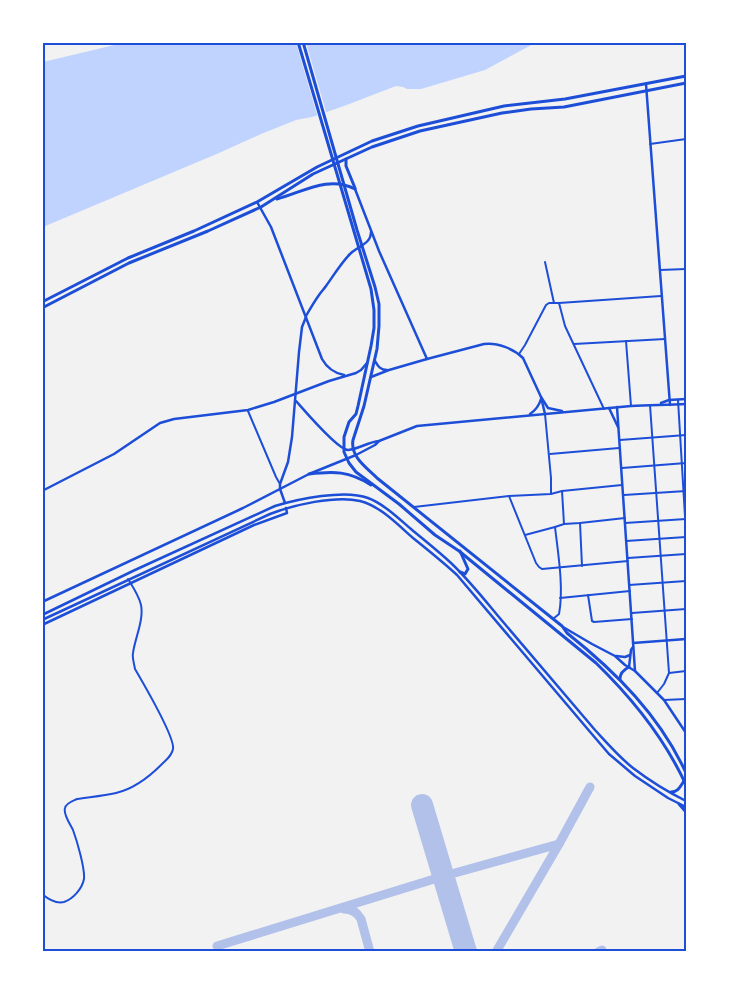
<svg xmlns="http://www.w3.org/2000/svg" width="729" height="994" font-family="'PT Sans',sans-serif">
<rect width="100%" height="100%" fill="#f2f2f2"/>
<polygon fill="#bfd3fe" points="127,42 535,43 485,70 421,89 407,89 403,87 396,86 344,106 312,117 296,120 261,134 219,153 43,227 43,62"/>
<polygon fill="#f2f2f2" points="296,43 306,43 327,115 318,118"/>
<g fill="none" stroke-linecap="round" stroke-linejoin="round">
<g stroke="#b2c1ea" stroke-width="9">
<path d="M 344,909 C 352,909 357,912 361,919 L 370,952"/>
<polyline points="217,946 444,876 559,844"/>
<polyline points="496,952 559,844 590,787"/>
<polyline points="598,952 602,950"/>
</g>
<polyline stroke="#b2c1ea" stroke-width="22" points="422,805 466,952"/>
<g stroke="#1d4ed8" stroke-width="2">
<polyline points="650,144 686,139"/>
<polyline points="545,262 554,303"/>
<polyline points="660,270 686,269"/>
<polyline points="559,303 661,296"/>
<polyline points="626,341 631,406"/>
<polyline points="574,344 665,339"/>
<polyline points="519,354 525,345 546,305 549,303 559,303 565,326 604,409"/>
<polyline points="678,400 686,533"/>
<polyline points="650,405 669,673 664,684 657,693"/>
<polyline points="248,411 276,477 280,484"/>
<polyline points="545,414 551,478 551,494"/>
<polyline points="620,440 686,435"/>
<polyline points="550,454 619,448"/>
<polyline points="622,468 686,463"/>
<polyline points="562,491 564,524"/>
<polyline points="624,495 686,491"/>
<polyline points="509,496 536,563 539,567 542,569 628,561"/>
<polyline points="414,507 509,496 551,494 562,491 622,485"/>
<polyline points="580,523 582,566"/>
<polyline points="625,523 686,519"/>
<polyline points="525,535 555,527 564,524 580,523 625,518"/>
<polyline points="626,541 686,537"/>
<polyline points="628,558 686,554"/>
<polyline points="629,585 686,581"/>
<polyline points="588,595 592,621 594,622 632,619"/>
<polyline points="560,598 630,591"/>
<polyline points="632,613 686,609"/>
<path d="M 553,619 L 559,614 C 564,588 558,553 555,527"/>
<polyline points="669,673 686,671"/>
<polyline points="664,700 686,699"/>
<path d="M 42,894 C 48,899 56,904 64,902 C 73,899 82,889 84,879 C 85,868 77,841 73,830 C 70,824 63,814 65,808 C 66,803 73,801 77,799 C 90,797 103,796 116,793 C 133,789 149,777 161,765 C 166,760 172,756 173,749 C 175,738 142,681 135,669 C 134,663 132,658 133,653 C 135,638 144,620 141,605 C 139,596 133,587 128,579"/>
</g>
<g stroke="#1d4ed8" stroke-width="2.5">
<polyline points="646,84 670,405"/>
<polyline points="355,189 379,251 427,359"/>
<path d="M 306,316 C 310,309 314,302 319,295 C 321,292 324,289 326,286 C 334,275 341,263 350,254 C 358,246 371,244 371,232"/>
<path d="M 375,361 C 378,366 380,370 387,370"/>
<path d="M 371,377 L 389,370 L 427,359 L 484,344 C 497,342 514,349 523,358 L 541,397 L 545,414"/>
<polyline points="617,407 635,671"/>
<polyline points="609,408 618,427"/>
<polyline points="42,625 254,525 287,513 286,508"/>
<polyline points="563,627 592,644 615,656 625,665 635,671 664,700 686,733"/>
<polyline points="633,643 686,639"/>
<polyline points="616,656 625,657 630,655"/>
<polyline points="629,667 631,650 633,647"/>
</g>
<g stroke="#1d4ed8" stroke-width="2.5">
<path d="M 257,202 L 271,227 L 322,359 C 327,368 334,373 344,375"/>
<polyline points="541,397 548,408 562,411"/>
<path d="M 296,401 C 304,410 338,450 348,450 C 359,449 368,442 379,441 L 417,426 L 631,406 C 650,405 668,405 686,404"/>
<polyline points="661,403 669,400 686,399"/>
<path d="M 530,414 C 536,410 539,406 541,399"/>
<polyline points="42,491 114,454 160,423 174,419 248,410 274,402 329,381 356,373 361,370 367,363"/>
<polyline points="285,503 280,489 280,484 288,462 292,437 299,352 302,327 306,317"/>
<polyline points="42,602 243,508 309,474 356,455 375,445 379,441"/>
<path d="M 42,615 L 135,570 L 275,506 C 298,499 345,489 368,498 C 384,504 398,518 411,529 C 424,540 438,551 451,563 C 470,581 487,603 504,623 C 534,658 564,694 595,730 C 607,743 619,757 633,768 C 650,781 668,792 686,801"/>
<path d="M 42,620 L 270,514 C 293,505 336,495 360,501 C 380,506 397,524 413,538 C 428,550 443,562 457,575 L 591,733 L 609,754 L 635,776 L 668,798 L 686,807"/>
</g>
<g stroke="#1d4ed8" stroke-width="3">
<path d="M 298,42 L 371,289 L 374,310 L 374,328 L 371,346 L 358,406 L 356,414 L 349,422 L 344,437 L 344,452 L 349,463 L 356,472 L 399,504 L 435,535 L 459,551 L 596,663 C 633,699 665,739 686,785"/>
<path d="M 303,42 L 357,230 L 375,287 L 379,304 L 379,326 L 377,349 L 364,406 L 353,440 C 350,457 367,468 377,478 L 562,626 L 567,633 C 616,672 660,716 686,773"/>
<polyline points="346,159 346,166 355,188"/>
<path d="M 277,199 C 303,192 329,175 355,189"/>
<polyline points="42,302 128,258 194,231 257,202 317,167 372,141 418,126 504,106 565,99 686,76"/>
<polyline points="42,308 129,263 208,231 261,207 313,174 372,147 420,131 502,113 531,109 564,107 686,83"/>
<path d="M 309,474 C 334,471 349,471 371,485"/>
<polyline points="460,551 468,569 465,574 460,572"/>
<path d="M 620,679 C 620,673 623,670 629,667"/>
<path d="M 671,792 C 678,792 680,787 684,781"/>
<polyline points="679,804 686,812"/>
</g>
</g>
<rect width="729" height="994" fill="none" stroke="#ffffff" stroke-width="88"/>
<rect x="44" y="44" width="641" height="906" fill="none" stroke="#1d4ed8" stroke-width="2"/>
</svg>
